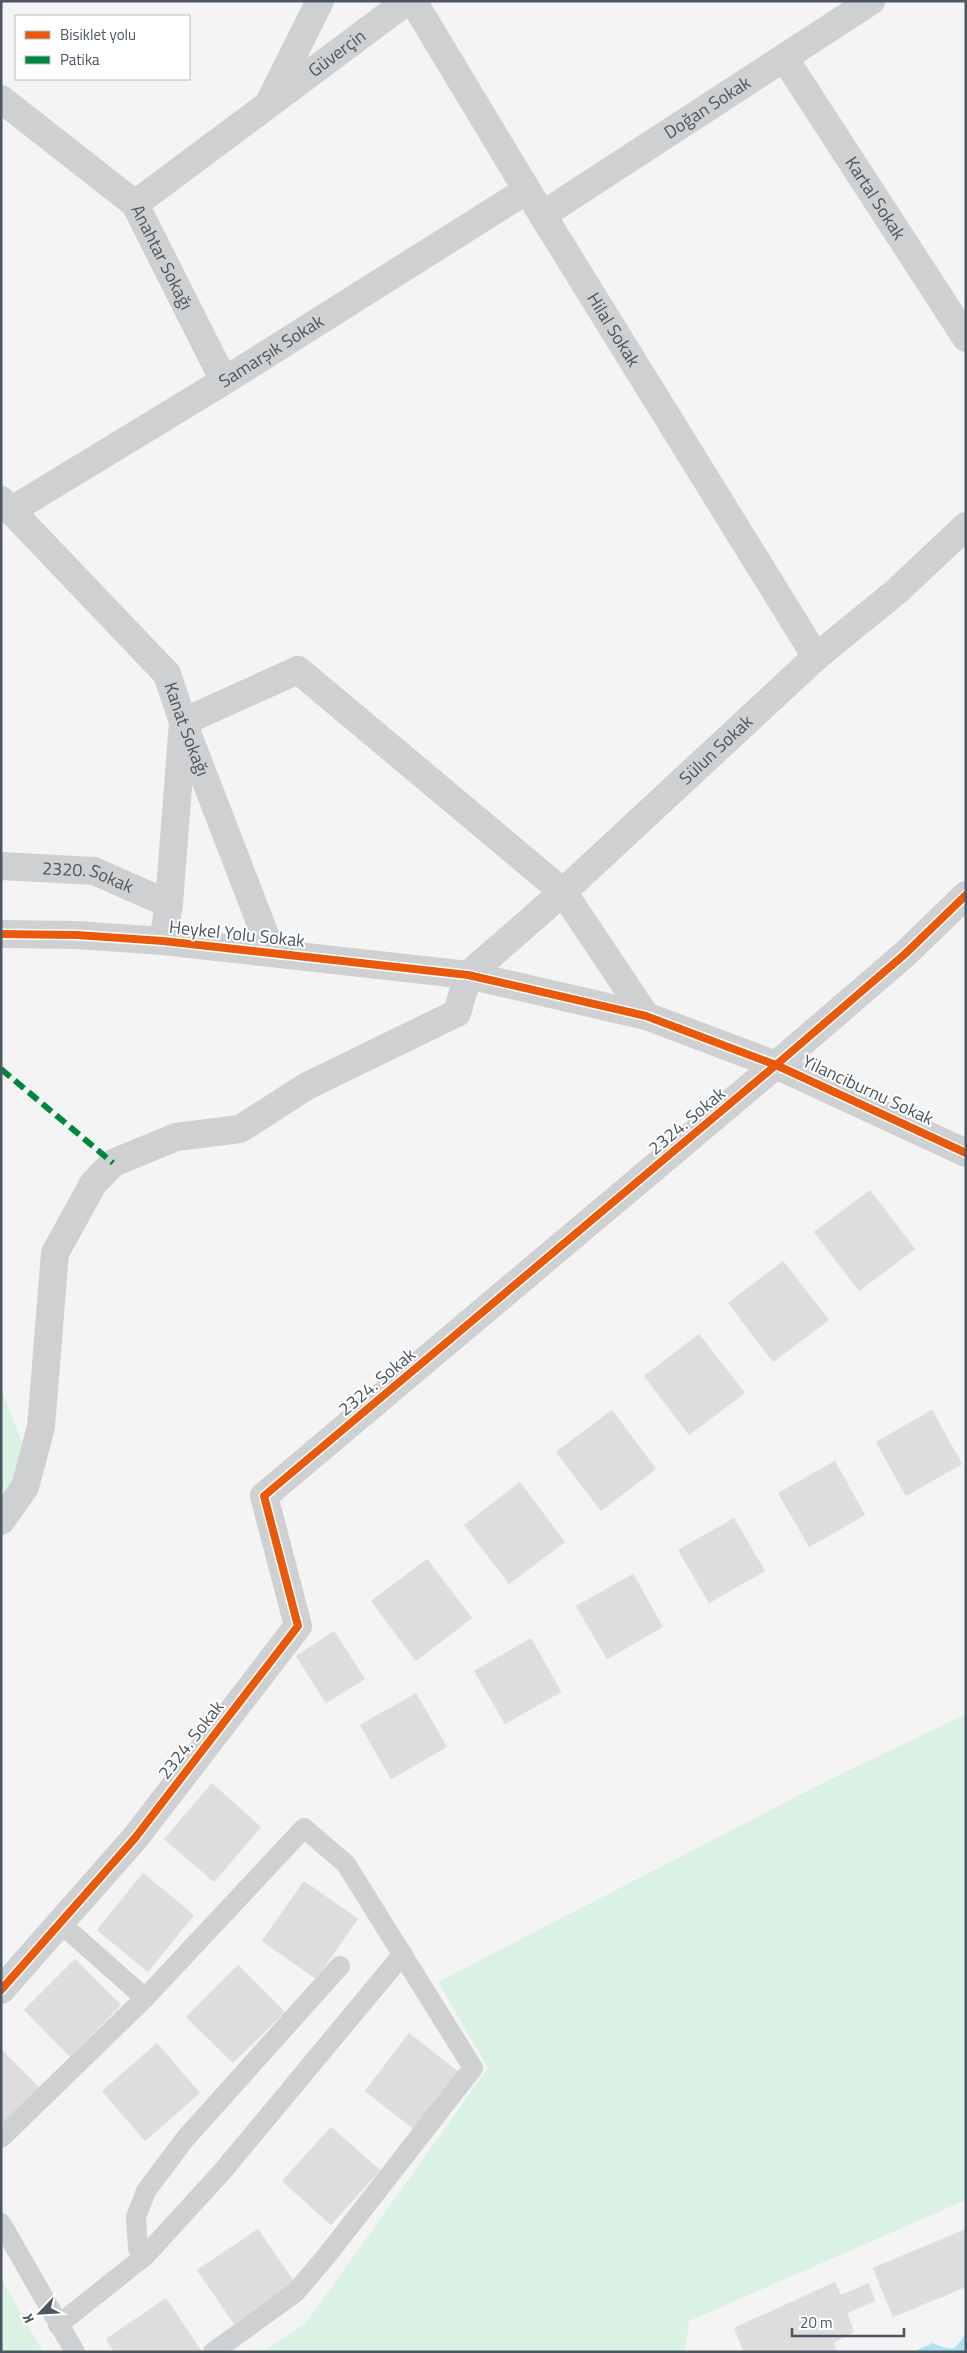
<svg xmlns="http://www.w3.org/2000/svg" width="967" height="2353" font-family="'Titillium Web',sans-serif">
<rect width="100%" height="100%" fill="#f4f4f4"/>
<g fill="#d9f2e3">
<polygon points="1,1390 32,1467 1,1499"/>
<polygon points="966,1714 966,2200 689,2321 685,2352 263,2352 306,2323 488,2068 438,1982 829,1780"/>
<polygon points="1,2278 43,2352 1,2352"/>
</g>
<path fill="#aee2f0" d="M 966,2332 L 966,2352 L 913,2352 L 933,2343 C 953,2352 955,2351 966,2332 Z"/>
<g fill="#ddddde" stroke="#e5e6e7">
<polygon points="870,1190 915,1249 859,1291 814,1232"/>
<polygon points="783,1261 829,1320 773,1362 728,1303"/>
<polygon points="699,1334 745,1393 689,1435 644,1376"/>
<polygon points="612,1410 656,1469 601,1511 556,1452"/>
<polygon points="932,1410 962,1464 906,1496 876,1442"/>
<polygon points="835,1461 865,1515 809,1547 778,1493"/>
<polygon points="520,1482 565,1542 509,1584 464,1525"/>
<polygon points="734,1518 765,1571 709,1603 678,1550"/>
<polygon points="427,1559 472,1618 416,1661 371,1601"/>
<polygon points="633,1574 663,1627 607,1659 576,1606"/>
<polygon points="334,1631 365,1679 326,1703 296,1656"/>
<polygon points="531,1638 561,1692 505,1724 474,1671"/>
<polygon points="416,1693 447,1747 391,1779 360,1725"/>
<polygon points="212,1783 261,1827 214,1882 164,1839"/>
<polygon points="143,1873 194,1915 148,1972 97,1930"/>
<polygon points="304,1881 358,1919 316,1979 262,1941"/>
<polygon points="75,1959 121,2005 70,2057 24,2010"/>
<polygon points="238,1965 285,2012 233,2063 186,2017"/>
<polygon points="409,2033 461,2074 416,2131 365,2091"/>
<polygon points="157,2043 200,2093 145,2141 102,2091"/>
<polygon points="1,2049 41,2089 1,2129"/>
<polygon points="331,2127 380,2170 331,2225 282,2181"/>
<polygon points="258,2229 295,2283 234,2324 197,2270"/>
<polygon points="966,2229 966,2287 893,2317 873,2268"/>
<polygon points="835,2282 841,2295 869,2283 875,2301 847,2313 854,2332 833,2343 837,2352 744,2352 734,2328"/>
<polygon points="166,2298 202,2352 114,2352 106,2339"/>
</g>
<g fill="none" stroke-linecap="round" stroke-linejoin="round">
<g stroke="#ced0d2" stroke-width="20">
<polyline points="145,1998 304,1828 346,1864 473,2068 324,2259 295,2293 213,2352"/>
<polyline points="1,2138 145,1998 60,1923"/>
<polyline points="1,2223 75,2352"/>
<polyline points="145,2256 138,2249 136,2217 146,2191 185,2139 340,1966"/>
<polyline points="58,2325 145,2256 221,2173 403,1954"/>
</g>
<g stroke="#ced0d2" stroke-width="28">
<path id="s1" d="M 413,1 L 527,190 L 816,657"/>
<path id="s2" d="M 785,59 L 966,338"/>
<path id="s3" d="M 1,99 L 135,204 L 224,381"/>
<polyline points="271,99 320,1"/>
<path id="s4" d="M 135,204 L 407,1"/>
<path id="s5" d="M 544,214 L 871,1"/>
<path id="s6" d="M 1,500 L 167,674 L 183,722 L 272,953"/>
<path id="s7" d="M 12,510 L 224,381 L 527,190"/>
<path id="s8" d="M 1,866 L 94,871 L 169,904"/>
<polyline points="1,934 77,935 163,941 468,975 646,1016 776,1065 966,1153"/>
<polyline points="163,941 169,904 183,722 298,670 563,892 646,1016"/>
<path id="s9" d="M 468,975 L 563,892 L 816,657 L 897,591 L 966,526"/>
<polyline points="1,1521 25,1487 41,1427 55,1253 93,1184 113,1163 176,1137 240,1129 307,1086 457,1013 468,975"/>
<polyline points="1,1990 135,1838 298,1626 264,1496 776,1065 905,954 966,895"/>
</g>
<polyline stroke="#00873e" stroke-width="6" stroke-dasharray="12 6" stroke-linecap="butt" points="1,1069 113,1163"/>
<defs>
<g id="cycleway">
<polyline points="1,934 77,935 163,941 468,975 646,1016 776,1065 966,1153"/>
<polyline points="1,1990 135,1838 298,1626 264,1496 776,1065 905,954 966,895"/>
</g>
</defs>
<use href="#cycleway" stroke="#fff" stroke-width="11"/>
<use href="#cycleway" stroke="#e8590c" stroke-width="8"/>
</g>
<g text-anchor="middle" stroke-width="4" stroke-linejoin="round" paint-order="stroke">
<g font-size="18" fill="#4a5661" stroke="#fff">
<text dy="6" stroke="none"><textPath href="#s4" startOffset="252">Güverçin</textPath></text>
<text dy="6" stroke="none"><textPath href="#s5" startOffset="195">Doğan Sokak</textPath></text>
<text dy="6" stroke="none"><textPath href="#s2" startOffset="166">Kartal Sokak</textPath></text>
<text dy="6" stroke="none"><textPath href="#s3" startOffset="230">Anahtar Sokağı</textPath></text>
<text dy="6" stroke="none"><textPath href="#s1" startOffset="385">Hilal Sokak</textPath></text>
<text dy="6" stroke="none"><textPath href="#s7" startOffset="304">Samarşık Sokak</textPath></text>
<text dy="6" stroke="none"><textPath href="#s6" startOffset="299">Kanat Sokağı</textPath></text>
<text dy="6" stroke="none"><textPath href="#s9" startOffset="335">Sülun Sokak</textPath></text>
<text dy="6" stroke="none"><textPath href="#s8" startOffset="88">2320. Sokak</textPath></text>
<text transform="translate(237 934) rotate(6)" y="6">Heykel Yolu Sokak</text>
<text transform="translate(868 1090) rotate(25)" y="6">Yilanciburnu Sokak</text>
<text transform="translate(687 1121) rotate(-40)" y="6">2324. Sokak</text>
<text transform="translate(377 1382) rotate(-40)" y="6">2324. Sokak</text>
<text transform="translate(191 1740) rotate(-52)" y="6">2324. Sokak</text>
</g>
</g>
<rect width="967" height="2353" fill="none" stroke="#4a5661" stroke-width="5"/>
<rect x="15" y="15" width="175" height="65" fill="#ffffff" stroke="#b7bbc0"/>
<rect x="25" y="31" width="25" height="8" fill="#e8590c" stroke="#b7bbc0"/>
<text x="60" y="40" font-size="15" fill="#4a5661">Bisiklet yolu</text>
<rect x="25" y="56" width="25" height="8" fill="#00873e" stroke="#b7bbc0"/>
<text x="60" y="65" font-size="15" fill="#4a5661">Patika</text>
<g transform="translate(40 2313) rotate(245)" stroke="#ffffff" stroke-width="4" paint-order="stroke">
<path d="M0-4L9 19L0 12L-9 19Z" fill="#4a5661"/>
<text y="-8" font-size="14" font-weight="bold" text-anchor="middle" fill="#4a5661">K</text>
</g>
<path d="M792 2328v8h112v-8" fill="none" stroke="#4a5661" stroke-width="2.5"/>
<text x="800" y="2328" font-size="15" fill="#4a5661" stroke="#ffffff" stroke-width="4" paint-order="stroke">20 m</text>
</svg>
